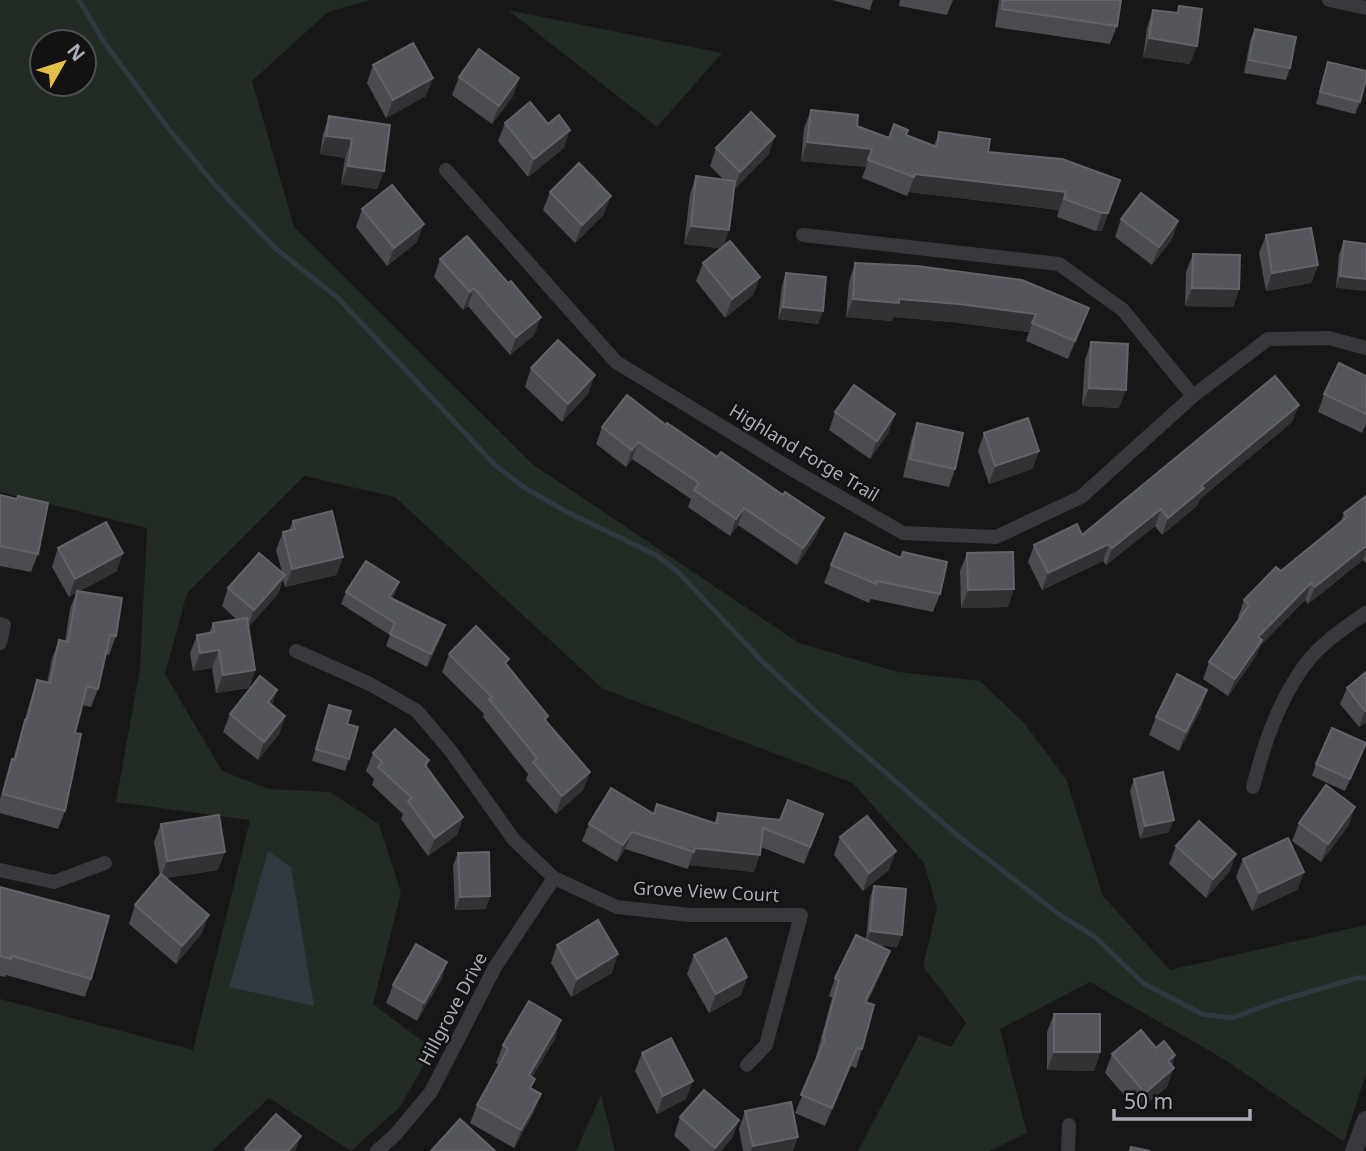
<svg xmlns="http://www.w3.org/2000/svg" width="1366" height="1151" font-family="'Noto Sans',sans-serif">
<rect width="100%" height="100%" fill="#171718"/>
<g fill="#232b25" fill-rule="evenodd">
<path d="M 0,0 L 371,0 L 328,12 L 252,81 L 294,227 L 532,464 L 799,643 L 898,672 L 980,681 L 1024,723 L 1066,779 L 1103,896 L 1170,970 L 1366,925 L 1366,1074 L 1344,1142 L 1227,1061 L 1090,982 L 1000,1029 L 1027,1133 L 989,1151 L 858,1151 L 919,1035 L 951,1047 L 966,1023 L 923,966 L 937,908 L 924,863 L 853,783 L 603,689 L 395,497 L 304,476 L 187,593 L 165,674 L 222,771 L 269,789 L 330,792 L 379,824 L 401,893 L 373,1004 L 433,1049 L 400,1107 L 351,1151 L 269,1098 L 212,1151 L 0,1151 L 0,999 L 193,1050 L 250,820 L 116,802 L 140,668 L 147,528 L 0,492 ZM 42,42 L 84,42 L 84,84 L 42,84 Z"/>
<polygon points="508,10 722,53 657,127"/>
<polygon points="601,1095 615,1151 576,1151"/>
</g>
<polygon fill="#313840" points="268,851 291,867 314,1006 229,987"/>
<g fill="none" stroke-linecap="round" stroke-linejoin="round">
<polyline stroke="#313840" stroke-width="5" points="79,0 104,42 168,128 215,185 275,248 337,297 494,464 522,486 565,511 656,555 677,571 763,662 823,718 958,836 1060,915 1094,936 1143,983 1202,1014 1232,1018 1272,1003 1357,978 1366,978"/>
<g stroke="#38383d" stroke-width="14">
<polyline points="1329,0 1366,8"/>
<polyline points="446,170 616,362 793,470 903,533 996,537 1081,497 1193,396 1268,339 1329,338 1366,348"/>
<polyline points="803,235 1059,264 1123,310 1193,396"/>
<polyline points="0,624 4,625 0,643"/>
<polyline points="296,651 370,684 417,711 450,750 514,840 554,878 617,907 690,915 801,915 766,1045 747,1065"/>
<path d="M 1253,787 C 1264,744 1278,702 1304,666 C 1320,644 1344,628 1366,613"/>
<polyline points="0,870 54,882 105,863"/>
<polyline points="377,1151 395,1135 431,1092 495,967 554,878"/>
<polyline points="1068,1151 1069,1125"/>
</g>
<polyline stroke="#38383d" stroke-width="18" points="1354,1151 1366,1120"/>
</g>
<g fill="#4b4b50">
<polygon points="832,0 873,0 870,10"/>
<polygon points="900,0 953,0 947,15 899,6"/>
<polygon points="999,0 1121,0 1117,26 1110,44 995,27"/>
<polygon points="1179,6 1190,64 1143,57 1147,28 1153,10 1176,13"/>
<polygon points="1255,29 1290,68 1286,80 1244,73 1250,41"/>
<polygon points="1328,62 1360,102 1355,114 1316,104"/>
<polygon points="373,65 426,96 386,118 367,83"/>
<polygon points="459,77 519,78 513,96 492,124 452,95"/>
<polygon points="811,110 889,138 906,135 934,146 939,132 988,152 1120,180 1102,231 1096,231 1057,217 1059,210 909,192 907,196 862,178 866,167 801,161 804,128"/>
<polygon points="329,116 384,171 377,189 341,184 345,158 320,154 323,134"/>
<polygon points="505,123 564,148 528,177 498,141"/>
<polygon points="716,148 769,154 734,189 724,246 760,277 753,295 725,318 696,281 703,263 721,248 684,244 690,194 696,176 723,179 710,166"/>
<polygon points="550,192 604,214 575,243 543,210"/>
<polygon points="362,209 417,242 387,266 356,227"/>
<polygon points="1121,219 1178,221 1172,239 1152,265 1115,237"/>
<polygon points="1266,235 1318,265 1311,283 1266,291 1259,253"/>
<polygon points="1344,241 1366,244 1336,288 1339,254"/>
<polygon points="1193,254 1239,289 1233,307 1185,306 1186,272"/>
<polygon points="440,259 508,283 541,317 534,335 510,355 468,306 463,310 434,277"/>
<polygon points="855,263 1089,308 1068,359 1026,341 1029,332 952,322 893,317 892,321 846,317 849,282"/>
<polygon points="786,273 823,311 818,324 778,319 782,285"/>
<polygon points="1091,342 1119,408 1082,406 1085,360"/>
<polygon points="531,368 588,394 562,422 525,387"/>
<polygon points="1366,376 1366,424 1362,433 1318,412 1324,394"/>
<polygon points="835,412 889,432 870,459 829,430"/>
<polygon points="1292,422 1200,499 1197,506 1162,535 1155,526 1106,565 1103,561 1042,590 1028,562 1034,545 1082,535"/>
<polygon points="917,423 955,469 949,487 903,477 911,441"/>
<polygon points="666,425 817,535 797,565 738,525 730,536 688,507 691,499 632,459 626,467 596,444 602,427"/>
<polygon points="984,433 1039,451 1032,469 989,484 978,451"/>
<polygon points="0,495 38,554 31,572 0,566"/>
<polygon points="1366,496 1366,562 1365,563 1363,560 1308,604 1305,600 1260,646 1256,656 1228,696 1203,679 1209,662 1239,618 1238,617 1244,600 1341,521 1344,513"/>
<polygon points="293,521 343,557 336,575 285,587 283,580 278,594 248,627 255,670 249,688 216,693 212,668 193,671 190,653 197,635 209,633 213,623 237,620 222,606 228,588 282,572 276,550 283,532 289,530"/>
<polygon points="58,548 117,571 80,591 116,636 109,655 105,654 98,689 91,707 82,705 75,733 65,811 58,829 0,813 0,799 6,777 13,759 31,698 37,680 47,683 52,658 59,640 65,641 70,609 76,593 69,597 52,567"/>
<polygon points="903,552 940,594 933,612 871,599 869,603 824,583 831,565 901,558"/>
<polygon points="967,553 1008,607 961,608 960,571"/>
<polygon points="399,582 392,599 445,625 441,637 427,667 386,646 390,635 341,604 346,592"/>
<polygon points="449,654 507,665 548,716 546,721 590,772 583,790 556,814 526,780 528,774 483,717 484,714 442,672"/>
<polygon points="1366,672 1366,722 1359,727 1340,704 1347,688"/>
<polygon points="277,690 272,705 285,716 279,734 258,760 223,732 230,714"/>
<polygon points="329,705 347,724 349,759 345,771 312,761"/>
<polygon points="1201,709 1179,751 1149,735 1156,717"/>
<polygon points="373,753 429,760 426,768 463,817 457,835 428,856 401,819 403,814 372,785 374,779 366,771"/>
<polygon points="1361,756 1345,791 1312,776 1316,764"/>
<polygon points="1134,779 1169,832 1140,839 1130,791"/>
<polygon points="718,813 817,831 804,864 761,847 754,872 689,865 688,869 625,849 617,862 582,841 589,824 653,814 714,823"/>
<polygon points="1299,823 1349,825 1321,862 1292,841"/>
<polygon points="161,824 218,870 166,878 202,933 176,964 129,924 135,905 160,876 154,842"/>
<polygon points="840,837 889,870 863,891 834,855"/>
<polygon points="1176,846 1236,854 1229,872 1206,898 1169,864"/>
<polygon points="458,853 486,909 455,910 453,866"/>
<polygon points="1243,859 1304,872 1297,890 1252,911 1236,877"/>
<polygon points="874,886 897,947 876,945 883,969 867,1003 862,1049 856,1068 851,1066 825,1126 795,1113 818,1057 816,1057 832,998 829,996 835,978 866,940 870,898"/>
<polygon points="0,887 91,979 85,997 6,975 5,977 0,976"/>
<polygon points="557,945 612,973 571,997 551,963"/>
<polygon points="694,955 747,977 741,995 709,1013 687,974"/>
<polygon points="447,962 441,980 417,1021 386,1003 393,985"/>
<polygon points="1054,1014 1100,1052 1094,1071 1047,1070 1047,1032"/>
<polygon points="555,1039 532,1077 531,1088 534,1112 514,1148 470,1123 477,1105 499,1065 496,1063 503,1045"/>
<polygon points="1156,1048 1175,1055 1172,1066 1167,1087 1138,1111 1105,1073 1112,1054"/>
<polygon points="642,1053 686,1099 657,1114 635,1071"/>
<polygon points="745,1111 793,1151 743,1151 739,1129"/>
<polygon points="680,1117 739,1120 732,1138 721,1151 691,1151 674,1136"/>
</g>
<g fill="#323235">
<polygon points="1149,38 1197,46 1190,64 1143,57"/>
<polygon points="433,78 426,96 386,118 393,100"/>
<polygon points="519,78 513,96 492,124 499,106"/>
<polygon points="570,130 564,148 528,177 534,159"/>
<polygon points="326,136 352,139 345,158 320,154"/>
<polygon points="775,136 769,154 734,190 740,172"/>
<polygon points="807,142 872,149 866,167 801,161"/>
<polygon points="348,166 384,171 377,189 341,184"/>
<polygon points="915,174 1066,192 1059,210 909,192"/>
<polygon points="611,196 604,214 575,243 582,225"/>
<polygon points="1102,213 1108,213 1102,231 1096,231"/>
<polygon points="1178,221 1172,239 1152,265 1159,247"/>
<polygon points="424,224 417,242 387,266 394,248"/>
<polygon points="691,226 729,230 723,249 684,244"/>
<polygon points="1318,265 1311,283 1266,291 1272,273"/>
<polygon points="1340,276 1366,279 1366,291 1336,288"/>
<polygon points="760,277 753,295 725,318 732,299"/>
<polygon points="474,288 468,306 463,310 470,292"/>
<polygon points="1192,288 1239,289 1233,307 1185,306"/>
<polygon points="853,299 899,299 959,304 1036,314 1029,332 952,322 893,317 892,321 846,317"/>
<polygon points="783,307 823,311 818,324 778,319"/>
<polygon points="1089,308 1082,326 1068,359 1075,341"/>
<polygon points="541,317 534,335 510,355 516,337"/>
<polygon points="595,375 588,394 562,422 568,404"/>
<polygon points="1089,388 1126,390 1119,408 1082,406"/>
<polygon points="1299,405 1292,422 1200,499 1197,506 1162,535 1168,518 1201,486"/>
<polygon points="895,414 889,432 870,459 877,441"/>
<polygon points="638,442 632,459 626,467 632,450"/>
<polygon points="1039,451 1032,469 989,484 995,466"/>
<polygon points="744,508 738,525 730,536 736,519"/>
<polygon points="1161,509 1155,526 1106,565 1112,548"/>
<polygon points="824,518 817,535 797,565 803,548"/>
<polygon points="1109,544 1103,561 1042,590 1048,573"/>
<polygon points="1366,546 1366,552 1363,560 1308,604 1315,587"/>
<polygon points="123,553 117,571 69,597 75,579"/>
<polygon points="343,557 336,575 285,587 292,569"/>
<polygon points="285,575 278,594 247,629 254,610"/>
<polygon points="399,582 395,594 385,610 389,597"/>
<polygon points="1311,583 1305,600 1260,646 1256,656 1228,696 1235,679 1258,637"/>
<polygon points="1014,589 1008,607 961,608 968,590"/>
<polygon points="445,625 441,637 427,667 431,654"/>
<polygon points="219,650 212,668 193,671 200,653"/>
<polygon points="255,670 249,688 216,693 223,675"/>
<polygon points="277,690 271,708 268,702"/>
<polygon points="1207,690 1201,709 1179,751 1186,732"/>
<polygon points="1366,710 1366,722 1359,727 1365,711"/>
<polygon points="285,716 279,734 258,760 264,742"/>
<polygon points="1366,743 1361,756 1345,791 1350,779"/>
<polygon points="590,772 583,790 556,814 562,796"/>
<polygon points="1355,807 1349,825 1321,862 1328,844"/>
<polygon points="463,817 457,835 428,856 435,838"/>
<polygon points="1174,820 1169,832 1140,839 1145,826"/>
<polygon points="632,832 625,849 617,862 623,845"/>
<polygon points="695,848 760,855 754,872 689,865"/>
<polygon points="896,851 889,870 863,891 869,873"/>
<polygon points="225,852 218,870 160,879 167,861"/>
<polygon points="1236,854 1229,872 1206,898 1213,879"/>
<polygon points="1304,872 1297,890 1252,911 1259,893"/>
<polygon points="490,896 486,909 455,910 460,897"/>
<polygon points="209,915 202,933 176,964 182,946"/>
<polygon points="870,931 902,935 897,947 866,944"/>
<polygon points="890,951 883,969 858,1021 865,1002"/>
<polygon points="618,954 612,973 571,997 577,979"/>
<polygon points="447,962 441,980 417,1021 424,1003"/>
<polygon points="747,977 741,995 709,1013 716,994"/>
<polygon points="561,1020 555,1039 522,1093 529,1075"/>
<polygon points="857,1048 851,1066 825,1126 832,1108"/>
<polygon points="1054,1052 1100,1052 1094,1071 1047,1070"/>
<polygon points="1175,1055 1169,1073 1174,1068 1167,1087 1138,1111 1145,1093 1168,1061"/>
<polygon points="693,1081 686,1099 657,1114 663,1096"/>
<polygon points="541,1094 534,1112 514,1148 521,1130"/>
<polygon points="739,1120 732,1138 721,1151 714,1151 715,1148"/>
<polygon points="301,1136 295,1151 288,1151"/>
<polygon points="798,1137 793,1151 751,1151 753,1146"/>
</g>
<g fill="#55565b" stroke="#636369" stroke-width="2">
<polygon points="1003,0 1121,0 1117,26 1002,9"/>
<polygon points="1179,6 1202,9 1197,46 1149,38 1153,10 1178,13"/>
<polygon points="1255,29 1296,37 1290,68 1249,60"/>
<polygon points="413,43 433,78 393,100 373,65"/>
<polygon points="479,49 519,78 499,106 459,77"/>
<polygon points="1328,62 1366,71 1366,79 1360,102 1320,92"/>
<polygon points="530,102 548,124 559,115 570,130 534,159 505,123"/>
<polygon points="811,110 858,115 857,126 889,138 894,124 908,130 906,135 937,147 939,132 990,139 988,152 1062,159 1120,180 1108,213 1102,213 1064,199 1066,192 915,174 914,177 868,160 872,149 807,142"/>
<polygon points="751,112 775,136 740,172 716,148"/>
<polygon points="329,116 390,125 384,171 348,166 352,139 326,136"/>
<polygon points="579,163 611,196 582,225 550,192"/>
<polygon points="696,176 735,181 729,230 691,226"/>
<polygon points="392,185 424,224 394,248 362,209"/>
<polygon points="1141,193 1178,221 1159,247 1121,219"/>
<polygon points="1311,228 1318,265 1272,273 1266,235"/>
<polygon points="467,236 508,283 511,281 541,317 516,337 474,288 470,292 440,259"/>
<polygon points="730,241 760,277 732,299 703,263"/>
<polygon points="1344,241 1366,244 1366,279 1340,276"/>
<polygon points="1193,254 1240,255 1239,289 1192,288"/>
<polygon points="855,263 917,266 1022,280 1089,308 1075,341 1032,323 1036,314 959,304 899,299 899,303 853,299"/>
<polygon points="786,273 826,277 823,311 783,307"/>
<polygon points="558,340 595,375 568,404 531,368"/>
<polygon points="1091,342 1128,344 1126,390 1089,388"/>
<polygon points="1339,363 1366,376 1366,414 1324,394"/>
<polygon points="1275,376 1299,405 1201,486 1204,488 1168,518 1161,509 1112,548 1109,544 1048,573 1034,545 1077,524 1082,535"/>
<polygon points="854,385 895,414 877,441 835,412"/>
<polygon points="627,395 666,425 667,423 717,457 721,452 783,495 785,492 824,518 803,548 744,508 736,519 694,490 699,483 638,442 632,450 602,427"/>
<polygon points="1028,418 1039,451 995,466 984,433"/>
<polygon points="917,423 963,433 955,469 910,459"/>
<polygon points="0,495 17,499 18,496 48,503 38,554 0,546"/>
<polygon points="1366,496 1366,546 1315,587 1311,583 1258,637 1262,640 1235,679 1209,662 1249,605 1244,600 1276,567 1281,571 1347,517 1344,513"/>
<polygon points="332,511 343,557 292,569 283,532 295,529 293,521"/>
<polygon points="106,522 123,553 75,579 58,548"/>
<polygon points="845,533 901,558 903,552 947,562 940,594 877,581 876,584 831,565"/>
<polygon points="1013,552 1014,589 968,590 967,553"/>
<polygon points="259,553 285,575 254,610 228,588"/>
<polygon points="366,561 399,582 389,597 445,625 431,654 390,634 395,623 346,592"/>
<polygon points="77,591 122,598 116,636 110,635 98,689 87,686 75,733 81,734 65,811 3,794 12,759 15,760 25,720 27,720 37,680 50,683 59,640 68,642"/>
<polygon points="247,618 255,670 223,675 219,650 200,653 197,635 214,632 213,623"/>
<polygon points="476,626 509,659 505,663 548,716 544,719 590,772 562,796 533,762 537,758 489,699 492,697 449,654"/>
<polygon points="1366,672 1366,710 1365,711 1347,688"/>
<polygon points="1177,674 1207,690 1186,732 1156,717"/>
<polygon points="260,676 277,690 268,702 285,716 264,742 230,714"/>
<polygon points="329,705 351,711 347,724 358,727 349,759 316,749"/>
<polygon points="1332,728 1366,743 1350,779 1316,764"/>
<polygon points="395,729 429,760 425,765 463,817 435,838 408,801 412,798 378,767 382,762 373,753"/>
<polygon points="1163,772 1174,820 1145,826 1134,779"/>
<polygon points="1326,785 1355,807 1328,844 1299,823"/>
<polygon points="611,788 654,814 657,804 717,824 718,813 780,820 788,800 823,814 810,847 763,828 760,855 695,848 694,852 632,832 623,845 589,824"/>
<polygon points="219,815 225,852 167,861 161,824"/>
<polygon points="867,816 896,851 869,873 840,837"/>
<polygon points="1199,821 1236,854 1213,879 1176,846"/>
<polygon points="1288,838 1304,872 1259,893 1243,859"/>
<polygon points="489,852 490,896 460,897 458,853"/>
<polygon points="161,874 209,915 182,946 135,905"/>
<polygon points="874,886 906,889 902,935 870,931"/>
<polygon points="0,887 109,916 91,979 12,956 11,959 0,956"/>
<polygon points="598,920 618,954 577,979 557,945"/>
<polygon points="856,935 890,951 865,1002 874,1005 862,1049 857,1048 832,1108 801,1095 825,1039 823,1038 839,980 835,978"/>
<polygon points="726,938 747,977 716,994 694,955"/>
<polygon points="416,944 447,962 424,1003 393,985"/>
<polygon points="529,1001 561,1020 529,1075 535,1079 530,1088 541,1094 521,1130 477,1105 508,1049 503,1045"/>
<rect x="1054" y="1014" width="46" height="38"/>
<polygon points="1141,1030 1156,1048 1164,1041 1175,1055 1168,1061 1174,1068 1145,1093 1112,1054"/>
<polygon points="671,1038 693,1081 663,1096 642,1053"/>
<polygon points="704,1090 739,1120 715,1148 680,1117"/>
<polygon points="791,1102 798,1137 753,1146 745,1111"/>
<polygon points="276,1114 301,1136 288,1151 248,1151 245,1149"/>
<polygon points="460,1119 495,1151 431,1151"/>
<polygon points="1131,1147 1150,1151 1130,1151"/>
</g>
<g text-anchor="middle" stroke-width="5" stroke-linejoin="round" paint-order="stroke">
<g font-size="18" fill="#aaacb7" stroke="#121213">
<text transform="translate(804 453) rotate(31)" y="6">Highland Forge Trail</text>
<text transform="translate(706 892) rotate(3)" y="6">Grove View Court</text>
<text transform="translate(453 1009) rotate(-62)" y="6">Hillgrove Drive</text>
</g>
</g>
<g transform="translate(63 63) rotate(51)"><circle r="33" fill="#121213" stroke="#4f5055" stroke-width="2"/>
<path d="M0-5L12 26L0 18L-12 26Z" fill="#e3c044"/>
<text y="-10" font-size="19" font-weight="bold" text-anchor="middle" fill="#aaacb7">N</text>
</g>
<path d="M1114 1109v10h136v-10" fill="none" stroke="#aaacb7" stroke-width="3.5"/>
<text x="1124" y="1109" font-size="21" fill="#aaacb7" stroke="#121213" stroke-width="5" paint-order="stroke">50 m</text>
</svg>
